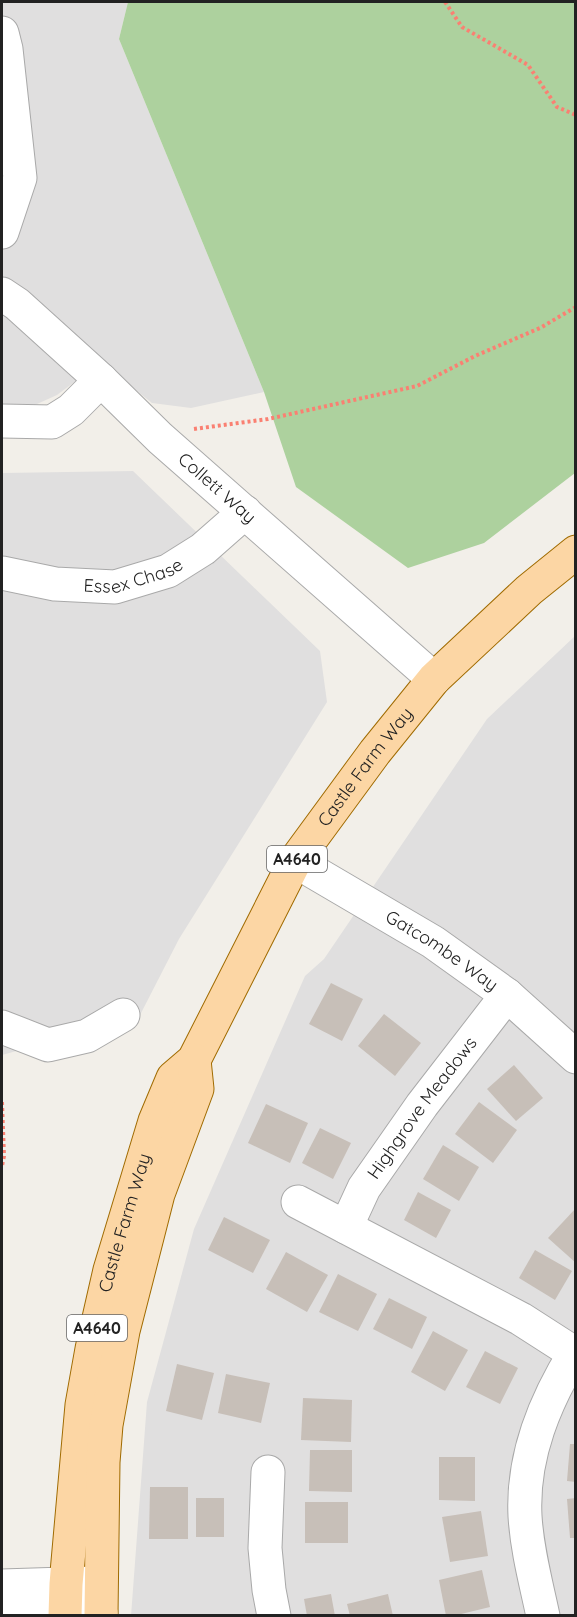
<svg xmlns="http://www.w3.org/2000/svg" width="577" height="1617" font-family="Quicksand,sans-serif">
<rect width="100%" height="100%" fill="#f2efe9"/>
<g fill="#e0dfdf">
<polygon points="2,2 128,2 119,39 264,392 191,408 152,403 101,362 57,395 17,413 2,414"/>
<polygon points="133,471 320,651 327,702 179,939 139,1017 2,1055 2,473"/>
<polygon points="575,636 575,1615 131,1616 147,1402 194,1229 305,976 324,959 487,719"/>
</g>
<polygon fill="#add19e" points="128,2 575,2 575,473 484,543 408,568 296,487 264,392 119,39"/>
<g fill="#c7bfb8">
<polygon points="331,983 363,999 342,1041 309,1024"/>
<polygon points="384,1014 421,1043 395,1076 358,1046"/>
<polygon points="514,1065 543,1098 516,1121 487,1089"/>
<polygon points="479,1102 517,1130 493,1163 455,1134"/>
<polygon points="266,1104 308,1123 290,1163 248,1143"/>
<polygon points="320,1128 351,1143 333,1179 302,1163"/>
<polygon points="443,1145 479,1167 459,1201 423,1179"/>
<polygon points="418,1192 451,1210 436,1238 404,1220"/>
<polygon points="576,1208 576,1263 548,1238"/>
<polygon points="224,1217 270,1240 253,1273 208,1250"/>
<polygon points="535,1250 572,1271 555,1300 519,1278"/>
<polygon points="286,1252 328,1275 307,1312 266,1289"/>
<polygon points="338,1274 377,1294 358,1331 319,1312"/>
<polygon points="389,1298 427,1317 412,1349 373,1329"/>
<polygon points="433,1331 468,1350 445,1391 411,1372"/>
<polygon points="485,1351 518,1368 500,1404 466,1387"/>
<polygon points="177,1364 214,1373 202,1420 166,1411"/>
<polygon points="226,1374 270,1383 261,1423 218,1413"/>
<polygon points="303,1398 352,1400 351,1442 301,1440"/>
<polygon points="570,1444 576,1444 576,1482 567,1481"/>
<polygon points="310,1450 352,1450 352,1492 309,1491"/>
<polygon points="439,1457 475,1457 475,1501 439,1500"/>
<polygon points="150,1487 188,1487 188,1539 149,1539"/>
<rect x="196" y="1498" width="28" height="39"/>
<polygon points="576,1498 576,1538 570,1538 567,1499"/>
<rect x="305" y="1502" width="43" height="41"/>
<polygon points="481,1511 488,1556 450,1562 442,1517"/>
<polygon points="482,1570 490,1607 453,1616 446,1616 439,1580"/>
<polygon points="331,1594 335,1616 307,1616 304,1599"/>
<polygon points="388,1594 393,1616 350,1616 347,1604"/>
</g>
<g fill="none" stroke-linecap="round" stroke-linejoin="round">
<defs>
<g id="minor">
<polyline points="2,33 6,49 20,178 2,232"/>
<path id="s1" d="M 2,294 L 17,304 L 101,380 L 160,438 L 434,679"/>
<polyline points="2,421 52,422 71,410 101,380"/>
<path id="s2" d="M 2,573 L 55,584 L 115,587 L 168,571 L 203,549 L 245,512"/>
<path id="s3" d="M 295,861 L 433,942 L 507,995 L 576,1057"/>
<polyline points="2,1027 48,1045 87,1036 123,1015"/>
<polyline points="298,1202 521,1319 574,1353"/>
<path id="s4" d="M 346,1227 L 364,1188 L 422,1105 L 507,995"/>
<polyline points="268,1472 265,1548 269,1590 274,1616"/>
<polyline points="2,1586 96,1583"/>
<polyline points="2,1613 101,1613"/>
<path d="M 543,1616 C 536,1583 527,1550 525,1516 C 522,1456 545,1401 576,1351"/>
</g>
<g id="major">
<path id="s5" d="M 65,1616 L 66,1584 L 82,1405 L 92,1349 L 110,1270 L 155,1121 L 173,1078 L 194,1060 L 295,861 L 375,752 L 434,679 L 529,590 L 576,552"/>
<polyline points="101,1616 103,1462 106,1425 123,1331 158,1194 197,1089 194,1060"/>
</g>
</defs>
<use href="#minor" stroke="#a9a9a9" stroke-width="35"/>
<use href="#major" stroke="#a06b00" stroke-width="35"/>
<g stroke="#fa8072" stroke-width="4" stroke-dasharray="3 3" stroke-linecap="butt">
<polyline points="445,2 462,27 528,65 557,107 576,115"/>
<polyline points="194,429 268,419 417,386 475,356 540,328 576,307"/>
<polyline points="2,1102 4,1156 2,1166"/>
</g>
<use href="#minor" stroke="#fff" stroke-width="33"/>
<use href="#major" stroke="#fcd6a4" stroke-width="33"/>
</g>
<g text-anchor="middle" stroke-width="6" stroke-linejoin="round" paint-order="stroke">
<g fill="#fff" stroke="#646464" stroke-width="1.5">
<rect x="267" y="846" width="60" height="26" rx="4.5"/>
<rect x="67" y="1315" width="60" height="26" rx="4.5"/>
</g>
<g font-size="16" font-weight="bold" fill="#222">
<text x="297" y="865">A4640</text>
<text x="97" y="1334">A4640</text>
</g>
<g font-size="18" fill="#222" stroke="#fff">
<text dy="6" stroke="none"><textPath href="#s1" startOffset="290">Collett Way</textPath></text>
<text dy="6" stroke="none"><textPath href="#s2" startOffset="134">Essex Chase</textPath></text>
<text dy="6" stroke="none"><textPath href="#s5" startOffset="920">Castle Farm Way</textPath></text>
<text dy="6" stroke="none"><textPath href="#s3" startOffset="172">Gatcombe Way</textPath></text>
<text dy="6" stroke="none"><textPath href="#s4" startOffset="142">Highgrove Meadows</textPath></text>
<text dy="6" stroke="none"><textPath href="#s5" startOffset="399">Castle Farm Way</textPath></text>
</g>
</g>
<rect width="577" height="1617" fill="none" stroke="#222222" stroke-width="6"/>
</svg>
